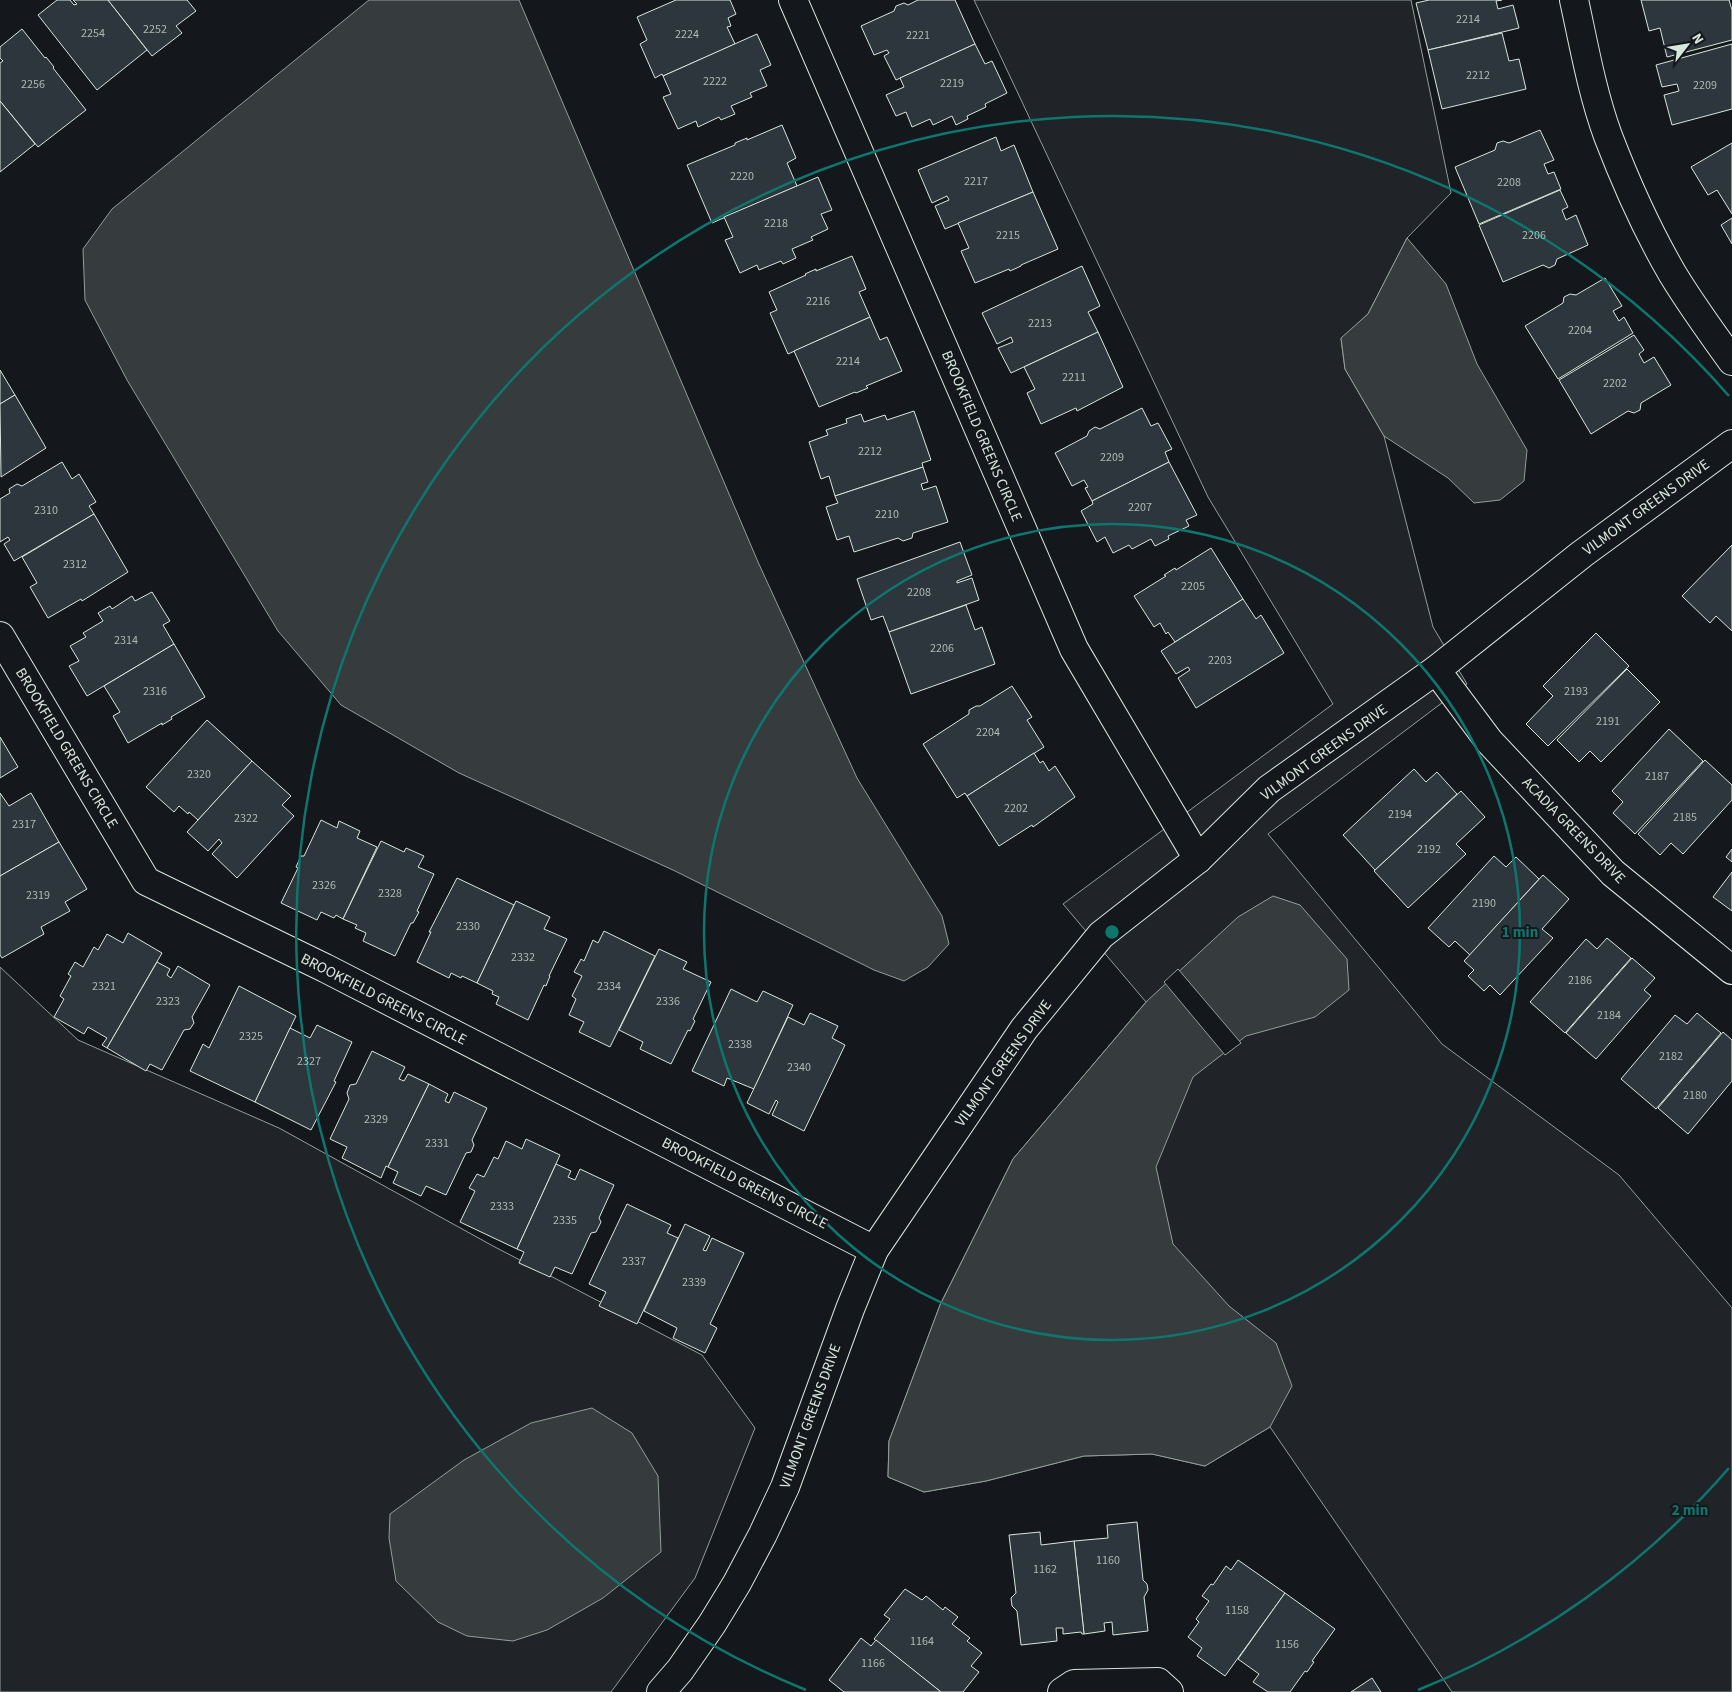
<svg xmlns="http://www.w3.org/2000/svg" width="1732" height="1692" font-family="'Source Sans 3',sans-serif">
<rect width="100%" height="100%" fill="#14181c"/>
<g fill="#202428" stroke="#939e99">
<polygon points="974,0 1411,0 1451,193 1407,238 1368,314 1341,339 1345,369 1384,436 1433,627 1467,684 1268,834 1442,1044 1619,1175 1732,1308 1732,1692 1452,1692 1270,1427 1205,1466 1152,1454 1084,1456 986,1481 924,1492 888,1477 889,1441 940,1305 1013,1159 1146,1002 1063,904 1333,704 1208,497"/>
<polygon points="0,967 78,1040 279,1128 493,1246 702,1355 755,1428 695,1578 611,1692 0,1692"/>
</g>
<g fill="#363b3e" stroke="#939e99">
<polygon points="369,0 519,0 758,562 857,778 942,916 949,944 928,967 904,981 874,970 673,870 459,773 341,705 278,631 127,380 85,300 83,249 112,209"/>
<polygon points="1407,238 1446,284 1477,364 1527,450 1524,481 1500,500 1474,503 1448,478 1384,436 1345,369 1341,338 1368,314"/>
<polygon points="1273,896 1300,905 1347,959 1349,990 1315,1017 1246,1036 1193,1077 1156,1167 1173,1244 1229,1306 1276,1343 1292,1386 1270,1427 1205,1466 1152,1454 1084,1456 986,1481 924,1492 888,1477 889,1441 940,1305 1013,1159 1147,1001 1238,917"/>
<polygon points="592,1408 632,1433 658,1476 661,1552 603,1598 547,1630 513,1641 467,1636 438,1622 396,1581 389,1538 390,1514 464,1460 531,1423"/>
</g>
<polygon fill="#14181c" stroke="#939e99" points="1178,969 1241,1043 1225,1055 1164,982"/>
<g fill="#2c363c" stroke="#d8e6dc">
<polygon points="57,0 70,0 74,5 77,4 73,0 108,0 147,50 97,90 38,15"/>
<polygon points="108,0 187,0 196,11 176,26 182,33 152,56"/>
<polygon points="676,0 730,0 736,14 728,18 731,26 727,27 735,44 663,76 662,74 655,78 640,44 647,40 637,17"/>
<polygon points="918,0 955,0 975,44 896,80 884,56 889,53 887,50 874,55 861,26 894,11 896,6 904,3 908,5"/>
<polygon points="1429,0 1502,0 1496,1 1498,9 1513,5 1519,28 1428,50 1416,3"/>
<polygon points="1641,0 1729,0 1732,10 1732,40 1667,57 1660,28 1649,31"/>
<polygon points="22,29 45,58 46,57 54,67 53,68 86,110 38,147 0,101 0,63 3,61 0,58 0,47"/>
<polygon points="1502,33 1509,61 1519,59 1526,89 1442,109 1428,50"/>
<polygon points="757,34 771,65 760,70 767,86 750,93 752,97 731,106 735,114 721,120 719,117 698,127 696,121 678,129 663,97 671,94 663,76"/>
<polygon points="975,44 985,64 992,61 1007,93 985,104 986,107 967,116 968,119 956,125 952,116 933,125 930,119 912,127 906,112 896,116 886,95 904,87 900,78"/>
<polygon points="1732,44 1732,109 1672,125 1664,95 1679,91 1677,84 1662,87 1656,65"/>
<polygon points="0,101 35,144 0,172"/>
<polygon points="782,125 796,158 787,163 797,186 712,223 687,165 735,145 735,143 747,138 747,140"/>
<polygon points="1540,130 1554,160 1544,164 1548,174 1554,172 1561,189 1479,224 1455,167 1495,150 1497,143 1503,141 1509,143"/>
<polygon points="996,137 1001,151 1014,145 1033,192 945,229 935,206 949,200 947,196 932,203 918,170"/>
<polygon points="1732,143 1732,214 1717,190 1708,195 1691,167"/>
<polygon points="818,177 832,210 821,214 828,229 811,237 813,240 792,249 796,258 783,264 781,261 759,270 757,265 740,273 725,240 733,237 724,217"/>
<polygon points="1560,190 1568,207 1562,210 1566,220 1576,215 1588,245 1557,259 1555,265 1549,268 1543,265 1503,282 1479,225"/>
<polygon points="1033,192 1058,249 1021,265 1021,266 1010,271 1009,269 975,283 961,251 969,248 958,223"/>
<polygon points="1732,218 1732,244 1721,225"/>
<polygon points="852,256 866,289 859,292 870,317 788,354 770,313 777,310 769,292 806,275 805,274 816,269 816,271"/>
<polygon points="1082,266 1100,306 1088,312 1098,332 1011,373 998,348 1013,342 1011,337 997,344 982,313"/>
<polygon points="1605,278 1622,306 1613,311 1619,321 1624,317 1633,333 1558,379 1525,326 1563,303 1564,297 1570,294 1576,295"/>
<polygon points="870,317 880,340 887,337 902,371 866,386 868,388 856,393 855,392 819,407 794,351"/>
<polygon points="1098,332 1123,387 1077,411 1076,408 1041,424 1027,393 1035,389 1024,367"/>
<polygon points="1634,335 1644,350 1639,354 1644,363 1654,357 1671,385 1641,403 1640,410 1634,413 1628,411 1591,434 1559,380"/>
<polygon points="0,370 15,395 0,404"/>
<polygon points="15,395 46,448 1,477 0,404"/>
<polygon points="1142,408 1151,426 1158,423 1172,449 1165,452 1169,462 1092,501 1085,488 1088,487 1084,480 1072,486 1055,453 1087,436 1089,431 1095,427 1100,429"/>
<polygon points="914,411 931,460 922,463 923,467 835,496 829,476 821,479 809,442 828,435 826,430 847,423 846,419 861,414 864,422 885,415 887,420"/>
<polygon points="62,462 72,479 79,474 96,502 89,506 94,514 14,561 4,544 10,540 8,537 0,542 0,499 10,493 9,489 17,484 22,486"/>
<polygon points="1169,462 1197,515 1186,520 1189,526 1168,536 1169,539 1155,546 1151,539 1132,549 1129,545 1113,553 1105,537 1097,542 1081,511 1093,504 1092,501"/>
<polygon points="923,467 928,482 921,484 923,490 936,486 948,522 913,533 912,538 903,541 898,538 854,552 849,536 837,540 826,507 838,503 835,496"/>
<polygon points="94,514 128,572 82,601 81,599 48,618 30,587 37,583 22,557"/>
<polygon points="960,542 972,575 957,581 957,583 972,578 979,600 889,632 883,616 871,620 857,579"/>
<polygon points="1732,545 1732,631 1716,616 1710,623 1682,596"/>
<polygon points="1211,548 1243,599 1175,642 1168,632 1166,634 1160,623 1154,627 1134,596 1166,576 1164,575 1175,568 1176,570"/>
<polygon points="152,592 170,621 163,625 174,644 87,696 69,666 79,661 70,646 86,637 83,633 103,621 98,613 110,606 112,609 132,596 135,601"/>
<polygon points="1243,599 1256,619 1261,615 1284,653 1196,708 1178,678 1190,670 1188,667 1176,674 1161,651"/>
<polygon points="966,605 975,630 982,627 995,664 911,694 889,632"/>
<polygon points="1596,633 1629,666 1548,746 1526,724 1553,696 1543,686"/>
<polygon points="174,644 205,697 171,717 172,719 162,725 162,723 128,743 113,716 120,712 104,686"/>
<polygon points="1627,669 1660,702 1601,762 1590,751 1579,762 1557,740"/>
<polygon points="1012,686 1032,717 1027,720 1044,747 967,796 965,793 957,798 923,744 969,714 969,710 976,706 980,706"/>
<polygon points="207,720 252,761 198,820 189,812 188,814 179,806 174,812 146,787"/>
<polygon points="1669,729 1703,761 1635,834 1613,813 1623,802 1612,791"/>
<polygon points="0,737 18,767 0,778"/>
<polygon points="1034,753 1040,763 1043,761 1049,771 1055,766 1075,797 1033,827 1032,825 999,846 967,796"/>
<polygon points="1705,760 1732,785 1732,800 1683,854 1671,843 1660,855 1638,834"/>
<polygon points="252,761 291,796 282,805 294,816 237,878 212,854 222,843 219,839 208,851 187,832"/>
<polygon points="1414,769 1426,782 1437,772 1457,794 1375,870 1343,835"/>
<polygon points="1461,791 1485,817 1456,844 1466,854 1408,908 1374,871"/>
<polygon points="0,793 9,806 31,793 59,842 0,876"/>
<polygon points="321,820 337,828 339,821 360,831 357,838 377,847 343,919 336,915 334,918 321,912 317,920 281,903 298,868 296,867 301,856 304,856"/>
<polygon points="381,841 404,852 406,848 424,856 418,867 434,874 417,911 419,912 413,923 411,923 395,956 363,941 366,933 355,928 357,925 343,919"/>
<polygon points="59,842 87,889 65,902 70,911 41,927 44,934 2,958 0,955 0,876"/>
<polygon points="1732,849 1732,862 1726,857"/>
<polygon points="1494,856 1506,867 1516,857 1539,879 1470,955 1455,941 1449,947 1428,928"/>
<polygon points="1732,872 1732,911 1713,897"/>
<polygon points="1543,875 1569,899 1542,929 1553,938 1500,995 1490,985 1484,991 1468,976 1474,970 1464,961"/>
<polygon points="457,878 514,905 477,983 462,976 461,978 451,973 449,978 417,962 431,932 429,932"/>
<polygon points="516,901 550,917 544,929 567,939 549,976 550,976 546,986 544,985 528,1020 496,1004 499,997 492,994 493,991 477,983"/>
<polygon points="604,931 655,956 610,1047 579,1032 584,1022 569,1015 576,999 572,996 582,976 574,972 581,959 584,961 593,940 598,943"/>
<polygon points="128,933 162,953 107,1048 102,1045 107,1038 88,1027 84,1034 54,1017 64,999 60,996 71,976 68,974 75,962 83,967 94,947 98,950 107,934 123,943"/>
<polygon points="1607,938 1631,958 1565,1033 1530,1002 1586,939 1597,949"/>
<polygon points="659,949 687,962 683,969 711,982 693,1019 695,1021 690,1031 688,1030 671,1064 640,1049 643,1042 619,1030"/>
<polygon points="1632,958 1655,978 1644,990 1651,996 1596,1059 1566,1033"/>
<polygon points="157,962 170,969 167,975 171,978 178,966 210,985 192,1017 194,1023 190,1029 184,1030 162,1070 150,1064 146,1071 107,1048"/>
<polygon points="239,986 296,1016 255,1102 190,1071 203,1044 209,1048"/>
<polygon points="731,989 757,1002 763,991 793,1005 754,1089 727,1078 724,1086 692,1071"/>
<polygon points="810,1013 838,1026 832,1038 845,1045 804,1131 772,1115 778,1102 776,1100 769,1114 747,1103 788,1017 804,1025"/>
<polygon points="1697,1013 1721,1033 1656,1109 1621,1079 1675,1015 1687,1024"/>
<polygon points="317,1025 352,1042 334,1081 336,1082 311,1130 255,1102 290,1028 310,1038"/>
<polygon points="1723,1032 1732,1040 1732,1081 1688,1134 1658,1108"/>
<polygon points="372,1051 405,1067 399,1079 404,1081 408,1074 429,1084 388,1167 386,1166 381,1178 342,1158 347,1147 330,1139 349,1099 347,1093 350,1085 356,1084"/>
<polygon points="429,1084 448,1094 445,1101 449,1103 454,1092 487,1108 472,1140 474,1145 471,1152 466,1153 446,1195 426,1186 421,1196 393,1183 398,1172 388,1167"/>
<polygon points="526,1139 560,1155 517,1249 460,1222 475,1191 469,1188 477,1174 484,1177 494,1157 498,1159 506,1141 522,1149"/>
<polygon points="556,1164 571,1171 568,1177 575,1180 580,1169 614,1185 599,1218 601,1222 596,1232 591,1233 572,1274 555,1267 550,1277 519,1263 524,1252 517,1249"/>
<polygon points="627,1204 671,1225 667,1233 678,1238 637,1324 599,1306 606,1292 589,1284"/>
<polygon points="685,1224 710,1236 703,1250 706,1251 712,1238 744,1253 710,1324 717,1328 705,1353 673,1338 677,1328 644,1311"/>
<polygon points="1137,1522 1143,1580 1147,1584 1148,1590 1144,1597 1148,1631 1113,1635 1112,1622 1104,1623 1105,1631 1084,1634 1074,1541 1108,1538 1107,1525"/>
<polygon points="1040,1532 1041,1545 1074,1541 1084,1634 1082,1634 1081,1632 1063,1634 1063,1628 1056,1628 1057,1641 1021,1645 1017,1611 1012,1606 1011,1598 1016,1593 1009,1535"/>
<polygon points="1238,1560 1285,1593 1225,1676 1197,1656 1202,1648 1188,1637 1199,1622 1196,1619 1209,1601 1202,1596 1211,1584 1213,1585 1226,1566 1231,1570"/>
<polygon points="905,1589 922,1600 926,1596 943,1610 945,1607 958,1617 952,1624 970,1638 967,1641 982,1653 971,1666 979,1672 963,1692 941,1692 874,1639 890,1619 884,1615"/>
<polygon points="1285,1593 1335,1629 1312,1661 1314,1662 1307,1672 1305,1671 1290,1692 1268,1692 1253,1682 1259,1674 1238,1659"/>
<polygon points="861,1638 871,1646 876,1640 941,1692 844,1692 829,1680"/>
<polygon points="1372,1678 1381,1692 1351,1692"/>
</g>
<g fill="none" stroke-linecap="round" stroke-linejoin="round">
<defs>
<g id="minor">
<polyline points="793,0 1074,649 1198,859"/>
<path d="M 1574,0 C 1584,46 1592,92 1608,136 C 1626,183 1647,230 1672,273 C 1690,303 1711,332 1732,361"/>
<polyline points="0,636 146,881 325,968 874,1250"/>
<polyline points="1436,670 1489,741 1613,873 1732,970"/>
<polyline points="661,1692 680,1670 712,1624 737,1583 763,1534 785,1487 850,1309 874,1250 1024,1029 1101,935 1198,859 1269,789 1436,670 1582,554 1732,444"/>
<polyline points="1062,1692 1074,1684 1158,1682 1169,1692"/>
</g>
</defs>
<use href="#minor" stroke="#d8e6dc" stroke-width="30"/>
<use href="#minor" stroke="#14181c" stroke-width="28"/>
</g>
<g fill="none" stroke="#0f766e" stroke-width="2.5">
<circle cx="1112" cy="932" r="408"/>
<path d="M1729 1468A817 817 0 0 1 1418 1690M806 1690A817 817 0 1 1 1729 396"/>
</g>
<g text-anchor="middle" stroke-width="4" stroke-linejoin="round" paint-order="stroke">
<g font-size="12" fill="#adbab4">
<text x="1468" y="23">2214</text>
<text x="155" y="33">2252</text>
<text x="93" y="37">2254</text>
<text x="687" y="38">2224</text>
<text x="918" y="39">2221</text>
<text x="1478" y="79">2212</text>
<text x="715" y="85">2222</text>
<text x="952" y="87">2219</text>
<text x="33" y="88">2256</text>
<text x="1705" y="89">2209</text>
<text x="742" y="180">2220</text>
<text x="976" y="185">2217</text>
<text x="1509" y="186">2208</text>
<text x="776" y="227">2218</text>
<text x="1008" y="239">2215</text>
<text x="1534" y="239">2206</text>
<text x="818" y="305">2216</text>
<text x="1040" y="327">2213</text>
<text x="1580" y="334">2204</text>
<text x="848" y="365">2214</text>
<text x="1074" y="381">2211</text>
<text x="1615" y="387">2202</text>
<text x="870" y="455">2212</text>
<text x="1112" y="461">2209</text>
<text x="1140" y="511">2207</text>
<text x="46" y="514">2310</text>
<text x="887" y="518">2210</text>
<text x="75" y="568">2312</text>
<text x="1193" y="590">2205</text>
<text x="919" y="596">2208</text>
<text x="126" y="644">2314</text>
<text x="942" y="652">2206</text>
<text x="1220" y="664">2203</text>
<text x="155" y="695">2316</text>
<text x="1576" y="695">2193</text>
<text x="1608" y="725">2191</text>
<text x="988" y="736">2204</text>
<text x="199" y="778">2320</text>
<text x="1657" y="780">2187</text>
<text x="1016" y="812">2202</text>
<text x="1400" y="818">2194</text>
<text x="1685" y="821">2185</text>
<text x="246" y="822">2322</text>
<text x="24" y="828">2317</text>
<text x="1429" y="853">2192</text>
<text x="324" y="889">2326</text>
<text x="390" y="897">2328</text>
<text x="38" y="899">2319</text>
<text x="1484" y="907">2190</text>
<text x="468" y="930">2330</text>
<text x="523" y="961">2332</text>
<text x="1580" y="984">2186</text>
<text x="104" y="990">2321</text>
<text x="609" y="990">2334</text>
<text x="168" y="1005">2323</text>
<text x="668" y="1005">2336</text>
<text x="1609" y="1019">2184</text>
<text x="251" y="1040">2325</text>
<text x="740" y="1048">2338</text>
<text x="1671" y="1060">2182</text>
<text x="309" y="1065">2327</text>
<text x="799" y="1071">2340</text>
<text x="1695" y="1099">2180</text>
<text x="376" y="1123">2329</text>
<text x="437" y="1147">2331</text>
<text x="502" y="1210">2333</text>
<text x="565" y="1224">2335</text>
<text x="634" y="1265">2337</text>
<text x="694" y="1286">2339</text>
<text x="1108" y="1564">1160</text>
<text x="1045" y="1573">1162</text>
<text x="1237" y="1614">1158</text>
<text x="922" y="1645">1164</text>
<text x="1287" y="1648">1156</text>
<text x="873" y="1667">1166</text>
</g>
<g font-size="15" fill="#d8e6dc" stroke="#14181c">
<text transform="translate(982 436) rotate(67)" y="5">BROOKFIELD GREENS CIRCLE</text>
<text transform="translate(1646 507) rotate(-36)" y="5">VILMONT GREENS DRIVE</text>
<text transform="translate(67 748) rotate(59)" y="5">BROOKFIELD GREENS CIRCLE</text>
<text transform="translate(1324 752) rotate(-36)" y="5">VILMONT GREENS DRIVE</text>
<text transform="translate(1574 830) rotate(46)" y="5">ACADIA GREENS DRIVE</text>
<text transform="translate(384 999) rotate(27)" y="5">BROOKFIELD GREENS CIRCLE</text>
<text transform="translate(1003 1063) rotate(-54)" y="5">VILMONT GREENS DRIVE</text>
<text transform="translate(745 1183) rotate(27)" y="5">BROOKFIELD GREENS CIRCLE</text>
<text transform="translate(810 1416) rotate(-70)" y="5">VILMONT GREENS DRIVE</text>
</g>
</g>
<circle cx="1112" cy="932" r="8" fill="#0f766e" stroke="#14181c" stroke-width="2.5"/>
<g font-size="15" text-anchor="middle" font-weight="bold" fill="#0f766e" stroke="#14181c" stroke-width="4" stroke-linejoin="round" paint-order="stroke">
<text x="1520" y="937">1 min</text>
<text x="1690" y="1515">2 min</text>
</g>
<g transform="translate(1687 45) rotate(59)" stroke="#14181c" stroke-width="4" paint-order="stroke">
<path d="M0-4L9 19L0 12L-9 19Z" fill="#d8e6dc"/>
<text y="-8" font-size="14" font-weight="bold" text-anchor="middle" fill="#d8e6dc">N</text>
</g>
</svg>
